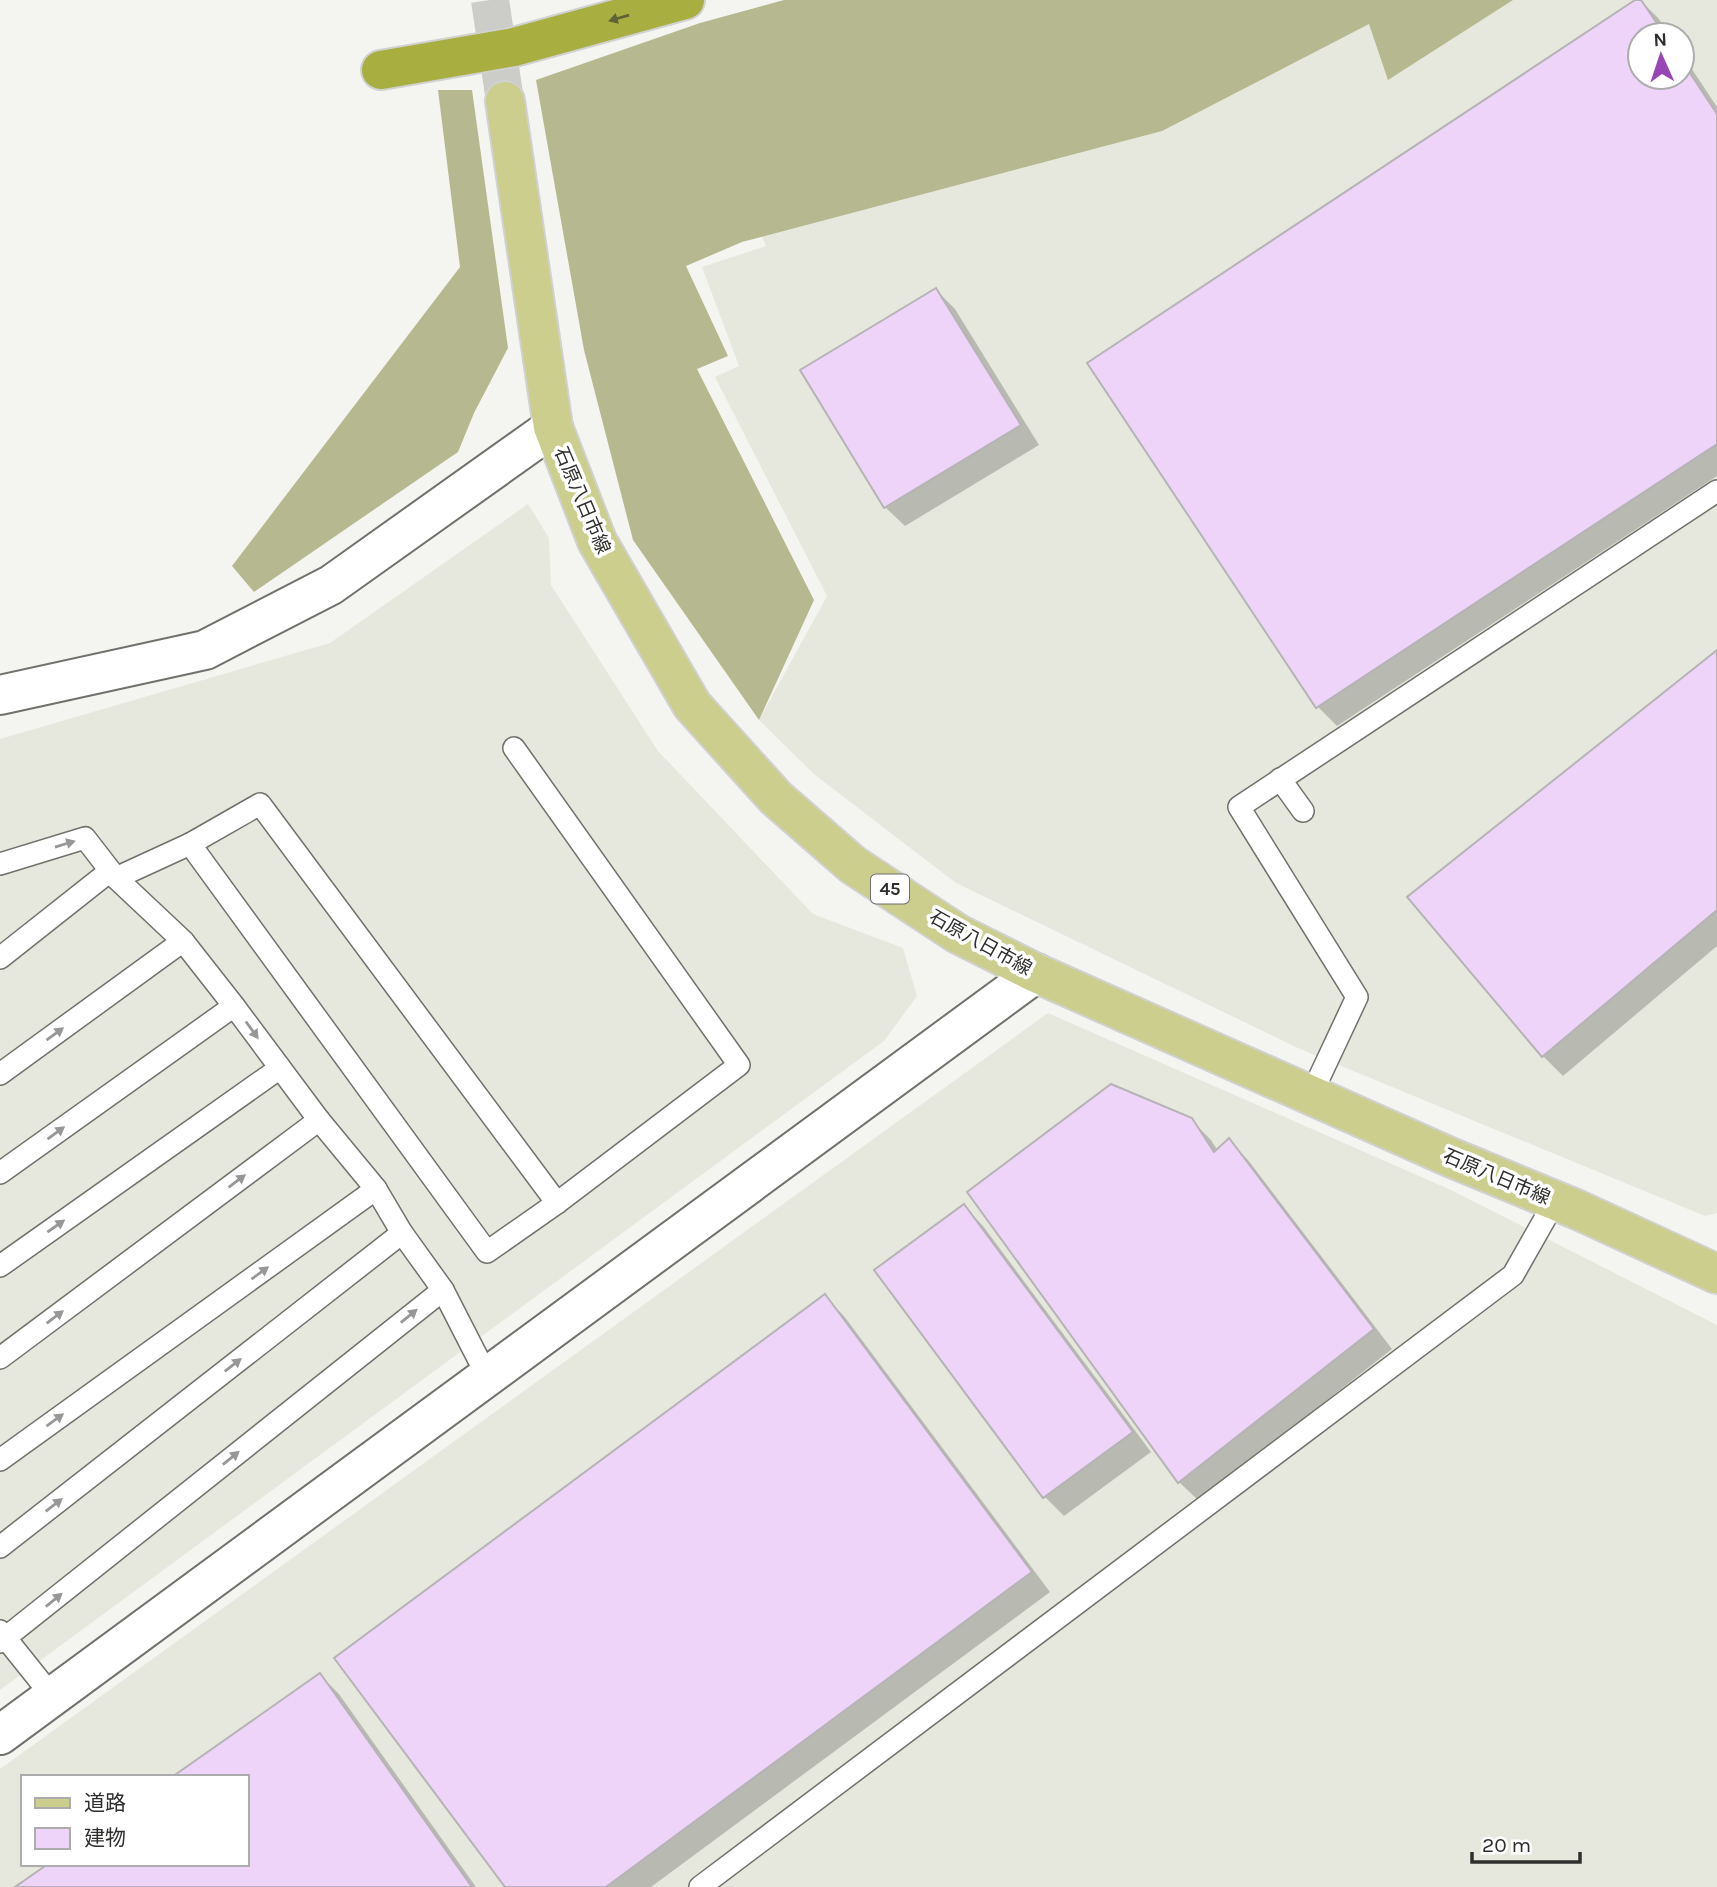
<svg xmlns="http://www.w3.org/2000/svg" width="1717" height="1887" font-family="Karla,'Noto Sans JP',sans-serif">
<rect width="100%" height="100%" fill="#f4f5f0"/>
<g fill="#e7e8dd" fill-rule="evenodd">
<path d="M 1136,0 L 1717,0 L 1717,1213 L 1705,1216 L 1300,1049 L 956,883 L 815,775 L 759,720 L 827,596 L 715,377 L 739,366 L 702,267 L 766,246 L 711,121 ZM 1640,35 L 1682,35 L 1682,77 L 1640,77 Z"/>
<polygon points="528,504 549,538 551,585 658,751 813,914 903,948 917,996 884,1041 0,1690 0,739 330,643"/>
<path d="M 1048,1013 L 1451,1190 L 1717,1325 L 1717,1887 L 0,1887 L 0,1769 ZM 23,1777 L 247,1777 L 247,1864 L 23,1864 Z"/>
</g>
<g fill="#b6b990">
<polygon points="784,0 1513,0 1388,80 1369,24 1162,131 742,242 686,266 728,356 697,369 814,600 759,720 633,540 584,350 536,80 700,23"/>
<polygon points="438,90 472,90 508,348 474,413 458,452 254,592 232,566 460,267"/>
</g>
<g fill="#0003">
<polygon points="1640,0 1659,19 1669,35 1640,35 1640,77 1682,77 1682,54 1717,107 1717,476 1337,726 1318,707 1089,363"/>
<polygon points="936,290 955,309 1039,445 905,526 885,507"/>
<polygon points="1717,652 1717,946 1563,1076 1543,1056 1409,897"/>
<polygon points="1191,1120 1211,1140 1218,1151 1229,1141 1248,1160 1392,1349 1199,1501 1179,1482"/>
<polygon points="964,1206 983,1226 1151,1452 1064,1516 1045,1497 876,1270"/>
<polygon points="825,1297 844,1316 1050,1592 651,1887 507,1887"/>
<polygon points="320,1675 339,1694 476,1887 18,1887 247,1864 247,1777"/>
</g>
<g fill="#eed4f9" stroke="#b5b3b6" stroke-width="2">
<polygon points="1635,0 1641,0 1665,35 1640,35 1640,77 1682,77 1682,61 1717,114 1717,444 1316,708 1087,363"/>
<polygon points="936,288 1021,425 884,508 800,370"/>
<polygon points="1717,650 1717,910 1542,1057 1407,897"/>
<polygon points="1111,1084 1192,1118 1214,1152 1229,1138 1374,1329 1178,1483 967,1192"/>
<polygon points="964,1204 1133,1432 1043,1498 874,1270"/>
<polygon points="825,1294 1032,1572 606,1887 505,1887 334,1658"/>
<polygon points="320,1673 472,1887 15,1887 48,1864 247,1864 247,1777 172,1777"/>
</g>
<g fill="none" stroke-linecap="round" stroke-linejoin="round">
<polyline stroke="#cccdc9" stroke-width="38" stroke-dasharray="38 19" stroke-linecap="butt" points="490,0 505,101"/>
<defs>
<g id="service">
<polyline points="514,748 739,1065 557,1203"/>
<polyline points="1280,779 1303,811"/>
<polygon points="260,804 557,1203 487,1252 190,844"/>
<polyline points="0,864 85,838 116,878 183,941 234,1006 319,1120 376,1189 402,1233 443,1290 487,1376"/>
<polyline points="116,878 190,844"/>
<polyline points="0,958 110,871"/>
<polyline points="0,1074 183,941"/>
<polyline points="1311,1095 1357,997 1239,807 1717,491"/>
<polyline points="0,1173 234,1006"/>
<polyline points="0,1266 280,1068"/>
<polyline points="0,1358 319,1120"/>
<polyline points="0,1460 376,1189"/>
<polyline points="0,1547 402,1233"/>
<polyline points="0,1631 52,1696"/>
<polyline points="0,1642 443,1290"/>
<polyline points="700,1887 1513,1275 1555,1201"/>
</g>
<polyline id="minor" points="0,695 205,650 331,585 553,427"/>
<polyline id="tertiary" points="0,1735 1036,973"/>
<polyline id="primary" points="505,101 553,427 597,541 692,705 776,798 853,865 958,934 1036,973 1452,1158 1578,1210 1717,1274"/>
<polyline id="motorway" points="381,70 514,47 685,0"/>
</defs>
<use href="#service" stroke="#70706c" stroke-width="24"/>
<use href="#minor" stroke="#70706c" stroke-width="42"/>
<use href="#tertiary" stroke="#70706c" stroke-width="42"/>
<use href="#primary" stroke="#d1d1d1" stroke-width="42"/>
<use href="#motorway" stroke="#d1d1d1" stroke-width="42"/>
<use href="#service" stroke="#fff" stroke-width="21"/>
<use href="#minor" stroke="#fff" stroke-width="38"/>
<use href="#tertiary" stroke="#fff" stroke-width="38"/>
<use href="#primary" stroke="#cbce8d" stroke-width="38"/>
<use href="#motorway" stroke="#a9ae41" stroke-width="38"/>
</g>
<defs><path id="oneway-solid" d="M-6-.8H1V-3.2L6.5 0L1 3.2V.8H-6Z" transform="scale(1.75)"/></defs>
<use fill="#5f6235" href="#oneway-solid" transform="translate(619 18) rotate(164)"/>
<g fill="#969796">
<use href="#oneway-solid" transform="translate(65 844) rotate(-17)"/>
<use href="#oneway-solid" transform="translate(252 1030) rotate(54)"/>
<use href="#oneway-solid" transform="translate(55 1034) rotate(-36)"/>
<use href="#oneway-solid" transform="translate(56 1133) rotate(-36)"/>
<use href="#oneway-solid" transform="translate(237 1181) rotate(-37)"/>
<use href="#oneway-solid" transform="translate(56 1226) rotate(-35)"/>
<use href="#oneway-solid" transform="translate(260 1273) rotate(-36)"/>
<use href="#oneway-solid" transform="translate(409 1316) rotate(-39)"/>
<use href="#oneway-solid" transform="translate(55 1317) rotate(-37)"/>
<use href="#oneway-solid" transform="translate(233 1365) rotate(-38)"/>
<use href="#oneway-solid" transform="translate(55 1420) rotate(-36)"/>
<use href="#oneway-solid" transform="translate(231 1458) rotate(-39)"/>
<use href="#oneway-solid" transform="translate(54 1505) rotate(-38)"/>
<use href="#oneway-solid" transform="translate(54 1600) rotate(-39)"/>
</g>
<g text-anchor="middle" stroke-width="7" stroke-linejoin="round" paint-order="stroke">
<rect fill="#fff" stroke="#6d6d6c" stroke-width="2" x="871" y="874.5" width="38" height="29" rx="5"/>
<g font-size="18" font-weight="bold" fill="#2e2f2d">
<text x="890" y="895">45</text>
</g>
<g font-size="19" fill="#2e2f2d" stroke="#fff">
<text transform="translate(583 500) rotate(67)" y="7">石原八日市線</text>
<text transform="translate(981 942) rotate(29)" y="7">石原八日市線</text>
<text transform="translate(1497 1176) rotate(23)" y="7">石原八日市線</text>
</g>
</g>
<rect x="21" y="1775" width="228" height="91" fill="#ffffff" stroke="#abacab" stroke-width="2"/>
<rect x="35" y="1798" width="35" height="10" fill="#cbce8d" stroke="#abacab" stroke-width="2"/>
<text x="84" y="1810" font-size="21" fill="#2e2f2d">道路</text>
<rect x="35" y="1828" width="35" height="21" fill="#eed4f9" stroke="#abacab" stroke-width="2"/>
<text x="84" y="1845" font-size="21" fill="#2e2f2d">建物</text>
<g transform="translate(1661 56) rotate(357)"><circle r="33" fill="#ffffff" stroke="#abacab" stroke-width="2"/>
<path d="M0-5L12 26L0 18L-12 26Z" fill="#9846b6"/>
<text y="-10" font-size="19" font-weight="bold" text-anchor="middle" fill="#2e2f2d">N</text>
</g>
<path d="M1472 1852v10h108v-10" fill="none" stroke="#2e2f2d" stroke-width="3.5"/>
<text x="1482" y="1852" font-size="21" fill="#2e2f2d" stroke="#ffffff" stroke-width="5" paint-order="stroke">20 m</text>
</svg>
